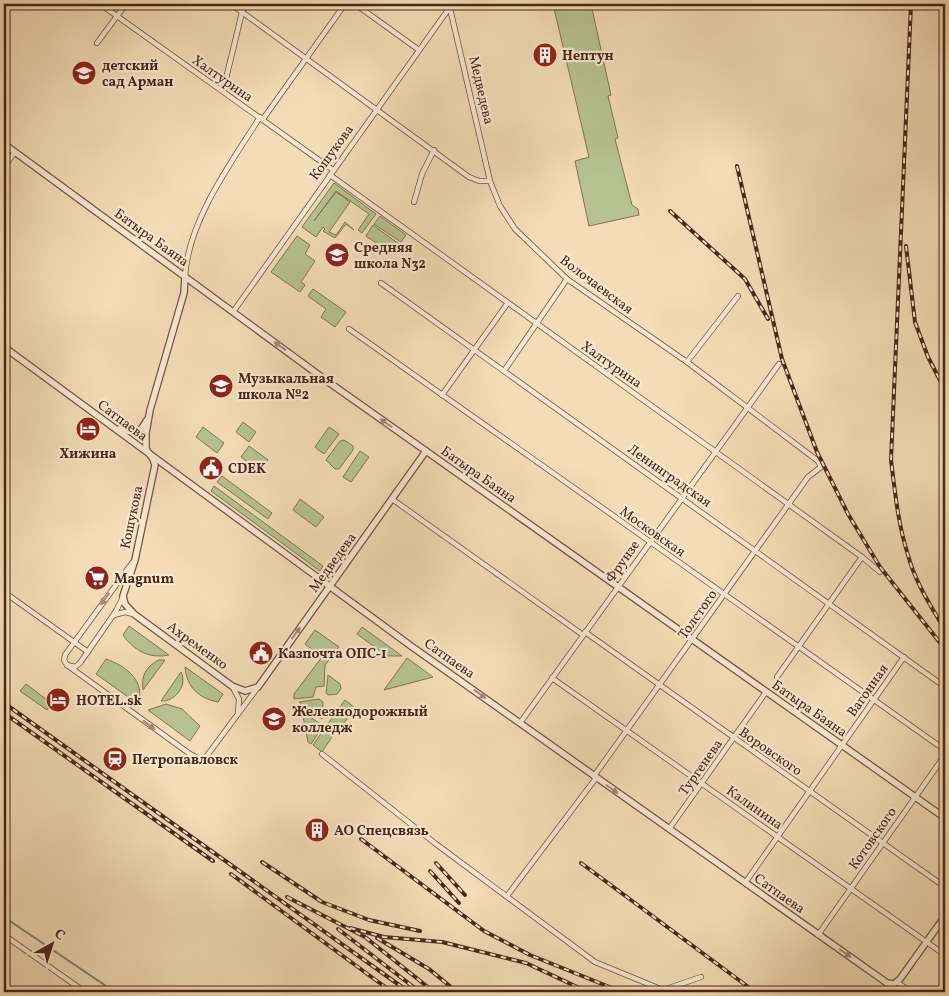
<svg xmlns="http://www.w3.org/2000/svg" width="949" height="996" font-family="Vollkorn,serif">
<rect width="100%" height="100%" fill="#f3dcb7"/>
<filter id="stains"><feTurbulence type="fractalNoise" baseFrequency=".004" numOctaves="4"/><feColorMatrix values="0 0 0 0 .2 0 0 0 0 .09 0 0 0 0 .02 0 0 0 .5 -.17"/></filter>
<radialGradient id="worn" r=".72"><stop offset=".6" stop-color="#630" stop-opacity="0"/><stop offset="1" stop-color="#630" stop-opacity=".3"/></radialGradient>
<g fill="#b6c292" stroke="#807454">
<polygon points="553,4 591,4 611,95 608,96 618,138 615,139 632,205 638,209 639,215 589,226 575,161 589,157"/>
<polygon points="334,183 376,214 362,233 358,230 369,214 336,191 314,221 336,192 350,202 329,232 336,235 345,222 354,230 346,224 335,238 323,231 325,229 323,227 316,237 302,227"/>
<polygon points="380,216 406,235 401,242 374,224"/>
<polygon points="373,225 399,244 392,254 366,236"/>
<polygon points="297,236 310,245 305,254 315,261 301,282 305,285 300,292 271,272"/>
<polygon points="313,289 346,312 335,327 321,317 326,309 308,296"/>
<polygon points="243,422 256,432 249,442 236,432"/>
<polygon points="203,427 224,443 217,453 196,437"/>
<polygon points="329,427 339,434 324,454 315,447"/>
<polygon points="344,440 353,446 353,450 339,469 335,469 326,460 340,441"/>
<polygon points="249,446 268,460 260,471 241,457"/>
<polygon points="360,451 369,457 351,482 343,477"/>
<polygon points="222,476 272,513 268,519 217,482"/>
<polygon points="214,486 323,566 320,571 211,491"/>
<polygon points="300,499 324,517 316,527 293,510"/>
<path d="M 129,626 L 169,655 C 150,659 134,651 123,635 Z"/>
<polygon points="362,627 402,656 387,656 357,634"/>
<polygon points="315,630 339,647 325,665 324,686 316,687 313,697 294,699 294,694 322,657 305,644"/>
<polygon points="407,658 433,677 384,690"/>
<path d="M 106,659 C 126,666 146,681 138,704 L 96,674 Z"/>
<path d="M 159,660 L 165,660 L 143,690 C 141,676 146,666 159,660 Z"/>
<path d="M 185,667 L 223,694 L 218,702 C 198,698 187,687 185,667 Z"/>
<path d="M 181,672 C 188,685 175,702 161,701 Z"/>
<polygon points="328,675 340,684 341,689 337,694 328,695 326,693"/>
<polygon points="26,684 51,703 47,710 20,691"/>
<polygon points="319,699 323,702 322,719 299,702"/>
<polygon points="345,700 355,708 341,727 334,729 328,724"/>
<polygon points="166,704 182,709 200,726 190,741 148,710"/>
<polygon points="302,711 323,726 311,744 308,742"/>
<polygon points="325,728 332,733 332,737 322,752 313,745"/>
</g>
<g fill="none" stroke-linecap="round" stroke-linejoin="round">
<g stroke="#7b7f75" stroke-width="2">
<polyline points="4,917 106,986"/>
<polyline points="111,989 115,992"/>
</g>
<defs>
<g id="minor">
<polyline points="100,4 333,170"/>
<polyline points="231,4 469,177 479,181 490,181 500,206 515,229 567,279 687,362 818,461 821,467 808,477 594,776"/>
<polyline points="355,4 419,50"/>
<polyline points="449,4 490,181"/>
<polyline points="97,43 126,4"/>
<polyline points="223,91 244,4"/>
<polyline points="263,119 345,4"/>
<polyline points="4,167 15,152"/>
<polyline points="330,175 862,557 880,572"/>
<polyline points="414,202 422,174 434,150"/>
<path d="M 185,277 C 188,221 231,163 260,117"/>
<polyline points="381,283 945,687"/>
<polyline points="233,312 450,7"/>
<polyline points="349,329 945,750"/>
<polyline points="687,362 738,296"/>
<polyline points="504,371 567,279"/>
<polyline points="442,395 507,304"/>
<polyline points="392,499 583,635"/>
<polyline points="4,592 88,652"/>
<polyline points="123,597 116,611 80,663 75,667 67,665 64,660 65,655 132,563"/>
<polyline points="114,615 125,612 133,614"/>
<polyline points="585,632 945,887"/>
<polyline points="67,665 190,754 203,761 258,687"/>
<polyline points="777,677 862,557"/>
<polyline points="552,678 945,955"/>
<polyline points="232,686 239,699 238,713"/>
<polyline points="520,723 779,364"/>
<polyline points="322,754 436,844 595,962 663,990 701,977"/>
<polyline points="669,829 766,692"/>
<polyline points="745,883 904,657"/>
<polyline points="507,896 596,778"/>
<polyline points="4,935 85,992"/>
<polyline points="818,935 945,755"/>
<polyline points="897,982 911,992"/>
</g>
<g id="tertiary">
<polyline points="4,144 327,381 945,818"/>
<polyline points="185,277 184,293 150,410 146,433 146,449 153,459 155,465 135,560 123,596 125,604 134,614 232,686 245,691 258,687 426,451"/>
<polyline points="4,347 411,646 887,983 894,984 900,979 945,916"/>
<polyline points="119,429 136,433 140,431 147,420"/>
</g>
</defs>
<use href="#minor" stroke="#74543f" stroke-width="6"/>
<use href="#tertiary" stroke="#74543f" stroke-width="8"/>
<use href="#minor" stroke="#f7e8d0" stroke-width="4.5"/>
<use href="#tertiary" stroke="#f7e8d0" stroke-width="5.5"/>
<defs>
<g id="rail">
<path d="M 911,4 L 891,460 C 895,492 898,524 908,555 C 915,582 931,606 945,630"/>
<polyline points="737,166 782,359 817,452 848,514 880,567 945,649"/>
<polyline points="670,211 745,279 768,319"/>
<polyline points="906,246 915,322 928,357 945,390"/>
<polyline points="4,703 409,992"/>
<polyline points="4,713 213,861"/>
<polyline points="361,839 484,931 530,955 622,992"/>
<polyline points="262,862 322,902 369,920 420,931"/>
<polyline points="436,863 465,895"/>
<polyline points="581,863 755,992"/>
<polyline points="430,871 459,903"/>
<polyline points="231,874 392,992"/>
<polyline points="287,897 365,937 434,992"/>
<polyline points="350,928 384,937 442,942 526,963 588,992"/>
<polyline points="338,929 420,992"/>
<polyline points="377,938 429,969 451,987"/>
</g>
</defs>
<use href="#rail" stroke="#4a2717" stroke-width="4"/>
<use href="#rail" stroke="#f7e8d0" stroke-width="2" stroke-dasharray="5.5" stroke-linecap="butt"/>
</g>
<defs><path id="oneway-solid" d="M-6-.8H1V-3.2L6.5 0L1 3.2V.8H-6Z" transform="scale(1.25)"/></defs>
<g fill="#a08874">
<use href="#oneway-solid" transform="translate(280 346) rotate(-144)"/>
<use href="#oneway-solid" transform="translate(386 423) rotate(-145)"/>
<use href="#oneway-solid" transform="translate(105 599) rotate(126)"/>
<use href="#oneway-solid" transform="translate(296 633) rotate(-54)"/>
<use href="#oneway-solid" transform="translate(480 694) rotate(36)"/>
<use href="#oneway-solid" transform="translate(149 725) rotate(36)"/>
<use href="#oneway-solid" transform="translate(612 789) rotate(35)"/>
<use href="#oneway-solid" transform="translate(845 953) rotate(35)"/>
</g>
<defs>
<symbol id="building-disc" viewBox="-11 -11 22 22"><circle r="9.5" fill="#8f2418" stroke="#f7e8d0"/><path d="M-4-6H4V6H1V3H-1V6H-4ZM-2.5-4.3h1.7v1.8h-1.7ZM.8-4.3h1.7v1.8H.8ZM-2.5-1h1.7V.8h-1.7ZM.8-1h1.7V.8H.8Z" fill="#fff"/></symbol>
<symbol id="school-disc" viewBox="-11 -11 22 22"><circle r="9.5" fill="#8f2418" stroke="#f7e8d0"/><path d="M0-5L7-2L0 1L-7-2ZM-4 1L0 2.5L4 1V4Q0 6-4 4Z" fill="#fff"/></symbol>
<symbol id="hotel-disc" viewBox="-11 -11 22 22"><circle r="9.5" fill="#8f2418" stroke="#f7e8d0"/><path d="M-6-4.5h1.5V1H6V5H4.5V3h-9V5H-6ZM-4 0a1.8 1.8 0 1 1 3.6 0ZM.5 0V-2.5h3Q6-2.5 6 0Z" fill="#fff"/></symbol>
<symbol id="civic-disc" viewBox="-11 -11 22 22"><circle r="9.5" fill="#8f2418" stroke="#f7e8d0"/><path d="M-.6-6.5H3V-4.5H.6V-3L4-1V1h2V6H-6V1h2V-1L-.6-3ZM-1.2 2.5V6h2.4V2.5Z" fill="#fff"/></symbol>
<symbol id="supermarket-disc" viewBox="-11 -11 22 22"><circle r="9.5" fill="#8f2418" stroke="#f7e8d0"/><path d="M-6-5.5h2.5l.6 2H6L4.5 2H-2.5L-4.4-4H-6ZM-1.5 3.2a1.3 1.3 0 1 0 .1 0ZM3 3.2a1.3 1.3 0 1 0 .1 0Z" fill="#fff"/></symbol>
<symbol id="university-disc" viewBox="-11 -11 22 22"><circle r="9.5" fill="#8f2418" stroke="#f7e8d0"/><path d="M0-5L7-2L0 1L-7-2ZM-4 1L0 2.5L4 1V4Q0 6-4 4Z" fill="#fff"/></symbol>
<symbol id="station-disc" viewBox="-11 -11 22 22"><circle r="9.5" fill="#8f2418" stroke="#f7e8d0"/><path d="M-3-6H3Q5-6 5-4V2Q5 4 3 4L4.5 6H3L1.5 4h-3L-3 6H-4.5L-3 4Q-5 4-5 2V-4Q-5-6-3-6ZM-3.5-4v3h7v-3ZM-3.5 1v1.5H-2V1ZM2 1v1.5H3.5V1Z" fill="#fff"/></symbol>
</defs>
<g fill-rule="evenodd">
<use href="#building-disc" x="531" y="41" width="28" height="28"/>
<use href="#school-disc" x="70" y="59" width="28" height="28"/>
<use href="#school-disc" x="323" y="241" width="28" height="28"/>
<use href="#school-disc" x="207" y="372" width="28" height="28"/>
<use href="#hotel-disc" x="74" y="415" width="28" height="28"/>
<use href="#civic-disc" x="197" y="454" width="28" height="28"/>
<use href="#supermarket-disc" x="83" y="564" width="28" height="28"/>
<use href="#civic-disc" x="247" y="639" width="28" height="28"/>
<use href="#hotel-disc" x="44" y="686" width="28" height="28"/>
<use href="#university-disc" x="260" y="705" width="28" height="28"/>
<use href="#station-disc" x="101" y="745" width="28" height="28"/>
<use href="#building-disc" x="303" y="816" width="28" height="28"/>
</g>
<g text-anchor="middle" stroke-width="4.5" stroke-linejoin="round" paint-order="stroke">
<g font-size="14" font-weight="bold" fill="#4a2717" stroke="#f7e8d0" text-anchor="start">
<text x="562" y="60">Нептун</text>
<text x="102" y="70">детский<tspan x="102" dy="16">сад Арман</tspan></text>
<text x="354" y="252">Средняя<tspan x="354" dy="16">школа N32</tspan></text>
<text x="238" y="383">Музыкальная<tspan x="238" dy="16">школа №2</tspan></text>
<text x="88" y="458" text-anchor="middle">Хижина</text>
<text x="228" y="473">CDEK</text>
<text x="114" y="583">Magnum</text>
<text x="278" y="658">Казпочта ОПС-1</text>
<text x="76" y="705">HOTEL.sk</text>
<text x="292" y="716">Железнодорожный<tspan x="292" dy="16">колледж</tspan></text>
<text x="132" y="764">Петропавловск</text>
<text x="334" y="835">АО Спецсвязь</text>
</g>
<g font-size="14" fill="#4a2717" stroke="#f7e8d0">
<text transform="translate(223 78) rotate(35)" y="5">Халтурина</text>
<text transform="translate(482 90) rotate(77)" y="5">Медведева</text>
<text transform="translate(331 152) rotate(-54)" y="5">Кошукова</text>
<text transform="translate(152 237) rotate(36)" y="5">Батыра Баяна</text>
<text transform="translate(597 284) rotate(37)" y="5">Волочаевская</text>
<text transform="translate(612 364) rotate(35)" y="5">Халтурина</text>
<text transform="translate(123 420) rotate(37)" y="5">Сатпаева</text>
<text transform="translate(479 474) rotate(35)" y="5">Батыра Баяна</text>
<text transform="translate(670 475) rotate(35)" y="5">Ленинградская</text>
<text transform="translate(131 517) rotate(-78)" y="5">Кошукова</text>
<text transform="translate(653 531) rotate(35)" y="5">Московская</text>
<text transform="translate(622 561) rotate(-55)" y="5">Фрунзе</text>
<text transform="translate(332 562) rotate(-54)" y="5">Медведева</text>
<text transform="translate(697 614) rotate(-55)" y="5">Толстого</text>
<text transform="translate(198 645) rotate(36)" y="5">Ахременко</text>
<text transform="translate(450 658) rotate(35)" y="5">Сатпаева</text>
<text transform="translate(867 690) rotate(-55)" y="5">Вагонная</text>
<text transform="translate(810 708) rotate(35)" y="5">Батыра Баяна</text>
<text transform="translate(771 751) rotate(35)" y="5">Воровского</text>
<text transform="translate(700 767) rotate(-55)" y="5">Тургенева</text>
<text transform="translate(755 807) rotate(35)" y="5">Калинина</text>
<text transform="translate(872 838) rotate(-55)" y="5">Котовского</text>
<text transform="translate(780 893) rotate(35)" y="5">Сатпаева</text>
</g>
</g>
<rect width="949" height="996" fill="none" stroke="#f3dcb7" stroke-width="20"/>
<rect x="5" y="5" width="939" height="986" fill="none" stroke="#4a2717" stroke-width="2.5"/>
<rect x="10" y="10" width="929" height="976" fill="none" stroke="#4a2717"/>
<g transform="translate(52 944) rotate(39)" stroke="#f7e8d0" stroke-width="4" paint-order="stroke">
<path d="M0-4L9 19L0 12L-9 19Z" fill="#4a2717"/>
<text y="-8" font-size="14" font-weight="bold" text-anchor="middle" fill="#4a2717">С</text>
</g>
<rect width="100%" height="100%" filter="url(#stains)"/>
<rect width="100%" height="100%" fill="url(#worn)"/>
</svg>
